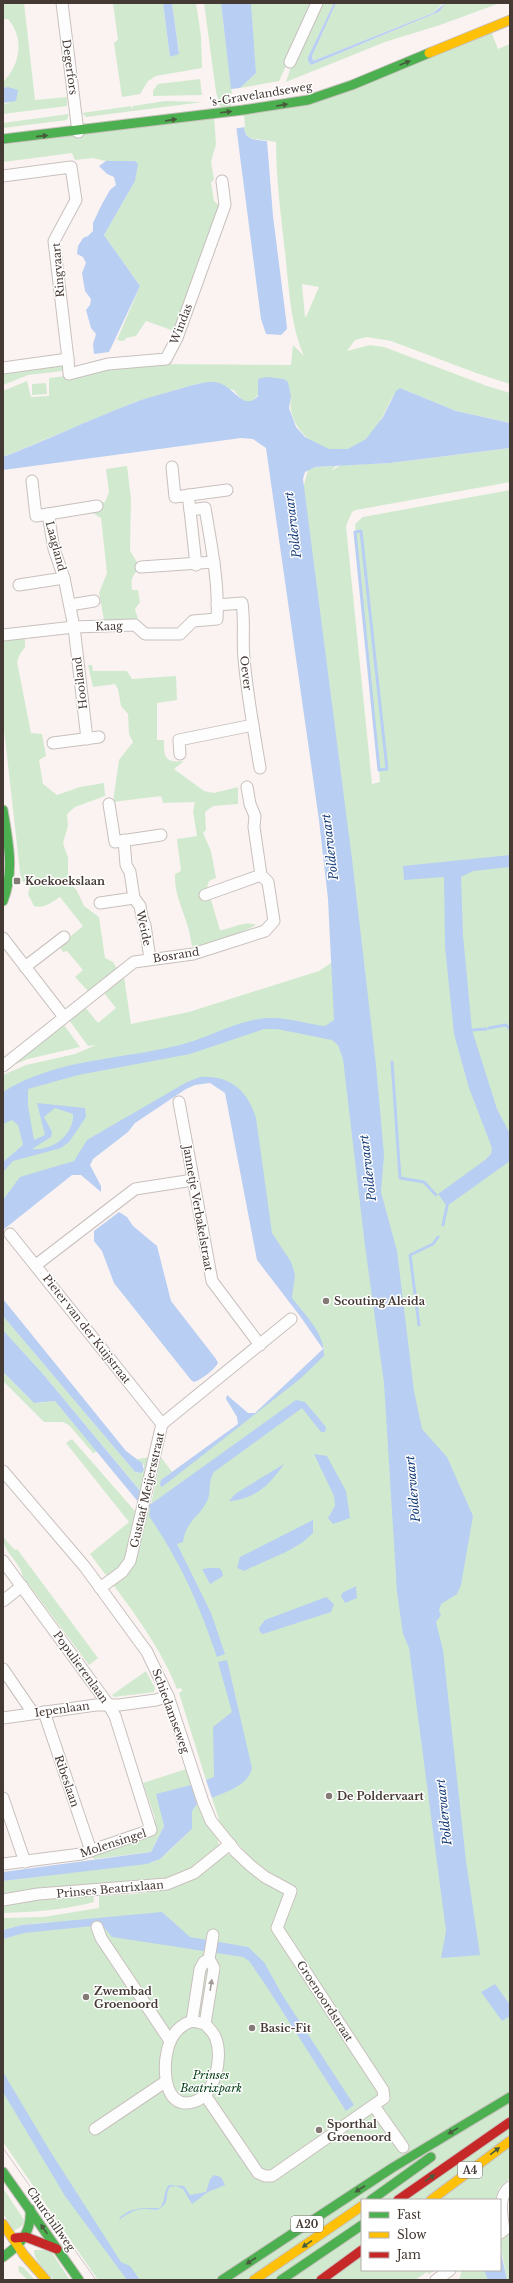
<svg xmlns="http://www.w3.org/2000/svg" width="513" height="2283" font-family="'Libre Baskerville',serif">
<rect width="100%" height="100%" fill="#faf3f1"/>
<g fill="#d1eacf" fill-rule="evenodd">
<path d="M 3,3 L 24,3 L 35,100 L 67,97 L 67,106 L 3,114 L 3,104 L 9,103 L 8,87 L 3,88 L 3,82 C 20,66 25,38 8,19 L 4,19 Z"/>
<polygon points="113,3 163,3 170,57 179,53 172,3 196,3 201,36 202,68 156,76 148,81 140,94 122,97 114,43 118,40"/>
<polygon points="204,3 221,3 234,111 222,112 216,92"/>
<polygon points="249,3 315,3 279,81 240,88 256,73"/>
<polygon points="319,3 334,3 308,57 308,61 311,65 436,13 440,11 445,3 500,3 440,25 385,42 286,82 293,60"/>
<polygon points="336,3 443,3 433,13 313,61 312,56"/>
<path d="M 491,31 L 498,49 L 510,44 L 510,384 L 479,374 L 391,341 L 367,337 L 355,340 L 347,351 L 370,345 L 384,347 L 487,386 L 510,393 L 510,423 L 456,411 L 400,388 C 399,390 397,391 396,392 C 393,395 390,402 388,406 C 381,420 373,436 359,445 C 327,464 285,431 291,397 L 258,379 L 260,392 L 253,401 C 243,404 240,398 234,390 L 200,383 L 135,402 L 3,457 L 3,391 L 27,381 L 31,397 L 49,396 L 49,378 L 74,375 L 107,367 L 155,364 L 291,365 L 293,345 L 304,356 C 290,323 289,287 285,252 C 281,216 276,179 276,142 C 245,136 245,145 241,109 L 303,100 ZM 302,284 L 319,287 L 306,317 L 305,317 Z"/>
<polygon points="200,79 202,95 153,96 153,91 158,84"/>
<polygon points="165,101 203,102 86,117 82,113 131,106 131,109 133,106"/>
<polygon points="69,114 67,120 3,128 3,123"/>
<polygon points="214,114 216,144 211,162 214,179 211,183 214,201 221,207 174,331 146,321 136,336 126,338 124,341 117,340 140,286 104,235 135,181 135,161 106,161 92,158 75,160 72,153 3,162 3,145"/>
<polygon points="62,365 63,371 28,375 3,385 3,372"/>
<polygon points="46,383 47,394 32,395 32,384"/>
<path d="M 510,448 L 510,482 L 356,510 L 352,512 L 346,526 L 372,784 L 380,782 L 355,524 L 363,517 L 510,490 L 510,2178 L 499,2188 L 495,2200 L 362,2200 L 362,2270 L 435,2270 L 429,2274 L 427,2272 L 415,2280 L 98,2280 L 3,2142 L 3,1939 L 50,1922 L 22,1925 L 3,1930 L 3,1918 L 43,1917 L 99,1908 L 99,1896 C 132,1894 166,1894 196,1878 C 207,1871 216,1860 228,1854 L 240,1861 L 247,1854 L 220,1823 L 212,1798 L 223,1793 L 214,1772 L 214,1778 L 206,1780 L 179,1693 L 182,1691 L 181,1688 L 177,1689 C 157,1639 122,1597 90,1554 L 129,1522 L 66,1443 L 72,1439 L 140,1517 L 163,1496 L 151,1504 L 161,1457 L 172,1472 L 161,1480 L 254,1415 L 322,1354 L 324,1348 L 320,1340 L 257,1257 L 225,1085 L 200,1081 L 179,1090 L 120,1129 L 3,1227 L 3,1075 L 26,1065 L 75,1054 L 96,1045 L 88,1046 L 69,1020 L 85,1007 L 98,1023 L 116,1008 L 104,993 L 124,977 L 131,1024 L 189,1012 L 319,971 L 361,943 L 303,488 L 308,470 L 315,467 L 336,466 L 331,471 L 341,465 L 390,463 Z"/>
<path d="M 127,466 L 131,499 L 130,551 L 137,562 L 141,562 L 140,569 C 131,575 131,580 132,590 L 138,590 L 140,602 L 135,609 L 138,619 L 104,620 L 99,593 L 107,573 L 101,518 L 93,513 L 86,514 L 84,504 L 105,502 L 109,492 L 106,469 Z"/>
<path d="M 25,638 L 25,647 L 20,654 L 17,662 L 31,733 L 42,734 L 46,756 L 39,760 L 43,784 L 57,795 L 80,787 L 104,783 L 105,796 L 75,807 L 67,814 L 68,826 L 63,843 L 68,858 L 68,880 L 77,891 L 84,906 L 99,917 L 105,958 L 113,962 L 117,969 L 88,991 L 75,977 L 83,970 L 67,951 L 63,952 L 59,946 L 83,926 L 60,897 C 52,902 44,909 34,906 L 28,894 L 31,884 L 21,881 L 3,720 L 3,641 Z"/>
<path d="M 88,665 L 92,665 L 93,671 L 127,671 L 132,679 L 176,676 L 177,700 L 157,703 L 157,740 L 164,740 C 164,758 165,763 184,761 L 174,769 L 204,791 L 214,793 L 238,787 L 238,804 L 213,806 L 205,812 L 206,830 L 203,833 L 211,851 L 216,878 L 209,881 L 207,887 L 220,930 C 233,929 243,920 256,925 L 232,937 L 194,949 C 190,942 191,938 189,931 C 184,911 174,895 175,874 L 181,871 L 177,839 L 197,836 L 193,811 L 195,802 L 163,803 L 161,796 L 113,802 L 119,760 L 133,742 L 129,734 L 128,714 L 121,706 L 118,689 L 115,684 L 93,687 Z"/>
<polygon points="64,1025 80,1047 28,1059 13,1065"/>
<polygon points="3,1316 135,1472 139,1473 144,1470 144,1465 137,1459 151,1457 143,1494 43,1374 3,1330"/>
<polygon points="3,1372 32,1401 38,1403 55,1401 98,1451 93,1453 69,1425 63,1422 44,1422 3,1381"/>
<path d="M 3,1537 L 15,1550 L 17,1549 L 98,1658 L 89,1665 L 23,1577 C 20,1561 3,1553 3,1537 Z"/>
<polygon points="146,1671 155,1688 154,1692 114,1697 112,1695"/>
<polygon points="186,1769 191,1785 184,1787 162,1814 164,1826 151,1852 94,1859 92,1855 155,1826 155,1818 143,1783"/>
<polygon points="197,1804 204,1821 217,1837 219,1846 186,1873 165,1881 3,1893 3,1881 153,1862 167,1853 192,1829 191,1811"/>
<path d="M 93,1894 L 94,1902 C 63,1910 34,1912 3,1913 L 3,1905 L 30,1900 Z"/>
<polygon points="3,2188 24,2220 23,2225 14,2231 3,2213"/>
<polygon points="510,2219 510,2280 507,2280 500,2241"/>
<path d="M 34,2250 L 50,2250 L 70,2280 L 54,2280 C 48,2273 33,2260 34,2250 Z"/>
<polygon points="18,2266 23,2267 35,2280 28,2280 19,2272"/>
<polygon points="462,2270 484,2270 488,2280 459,2280"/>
</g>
<g fill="#b8cef3" fill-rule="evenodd">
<polygon points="163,3 172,3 179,54 170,57"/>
<polygon points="221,3 251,3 256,73 240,88 231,89"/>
<polygon points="334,3 336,3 312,56 313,61 433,13 445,3 440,11 436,13 311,65 308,61 308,57"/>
<polygon points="8,87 18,90 16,101 3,103 3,88"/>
<path d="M 232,94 C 235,99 240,105 241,111 C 247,134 239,139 267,141 L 273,216 L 286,319 L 287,329 L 281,335 L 266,334 L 261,319 Z"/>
<polygon points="106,161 135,161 138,164 135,181 104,235 140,286 109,352 94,354 93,344 96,334 91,328 86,310 90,305 91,299 85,291 82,273 86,263 83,257 77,254 78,246 83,238 88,236 93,231 93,223 102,204 110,190 116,185 114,177 107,174 99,166"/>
<path d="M 266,377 L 284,379 L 288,382 L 291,397 L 289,408 L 296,427 L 305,437 L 329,449 L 348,449 L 366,439 L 383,417 L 396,391 L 400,388 L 456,411 L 510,423 L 510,448 L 390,463 L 315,467 L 305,472 L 303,479 L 352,859 L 376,1065 L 384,1155 L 381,1192 L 397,1251 L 414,1391 L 422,1429 L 447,1457 L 473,1516 L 461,1585 L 457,1594 L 441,1604 L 439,1611 L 441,1615 L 436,1622 L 443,1650 L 466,1861 L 480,1955 L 441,1958 L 446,1931 L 409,1648 L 403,1634 L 397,1592 L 384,1383 L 365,1246 L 343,1059 L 338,1045 L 332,1040 L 277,1029 L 264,1029 L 190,1054 L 78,1075 L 28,1089 L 28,1106 L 34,1140 L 45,1135 L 37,1103 L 85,1108 L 86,1117 L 69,1142 L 61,1148 L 13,1161 L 3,1172 L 3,1162 L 23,1145 L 18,1125 L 12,1120 L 3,1124 L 3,1092 C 58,1057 127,1060 187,1043 C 214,1035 239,1020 268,1018 C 287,1017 307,1024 325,1026 L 334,1020 L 328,899 L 319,820 L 266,448 L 253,439 L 241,438 L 3,470 L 3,457 C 47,440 89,420 133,403 C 151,396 170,392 189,386 C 197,384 210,380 219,383 C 234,387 244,412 258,396 L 258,379 ZM 55,1108 L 73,1114 C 74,1135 52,1151 32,1149 L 51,1137 L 52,1132 L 44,1117 Z"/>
<polygon points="510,855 510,867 473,871 461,877 463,935 472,1030 497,1109 510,1134 510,1161 447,1206 438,1194 485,1160 491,1154 492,1148 469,1088 454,1034 445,947 444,877 404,880 403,866"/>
<path d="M 200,1077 C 230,1075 248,1091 256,1118 L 272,1233 L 291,1262 L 295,1274 L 292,1298 C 305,1315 325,1333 324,1356 L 300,1379 L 162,1487 L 160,1485 L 161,1480 L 238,1424 L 237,1417 L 226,1399 L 227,1395 L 248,1413 L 255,1413 L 323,1349 L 300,1316 L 257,1260 L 225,1093 L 210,1083 L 195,1085 L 186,1089 L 135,1123 L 128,1132 L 93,1159 L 90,1165 L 101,1186 L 101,1192 L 81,1175 L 72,1175 L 3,1230 L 3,1200 L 20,1177 L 74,1161 L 87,1140 L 187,1082 Z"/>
<path d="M 119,1212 L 127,1217 L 133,1226 L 157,1246 L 171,1301 L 216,1359 L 218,1363 C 213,1371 202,1379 194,1382 L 191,1380 L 114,1283 L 102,1251 L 94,1241 L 94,1231 Z"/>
<polygon points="3,1299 126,1451 142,1463 144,1470 141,1473 135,1472 3,1316"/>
<path d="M 3,1330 L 43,1374 L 151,1504 L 296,1400 L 305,1402 L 326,1427 L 325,1432 L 321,1432 L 302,1408 L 214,1472 C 208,1480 211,1491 208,1499 C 200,1518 187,1518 183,1542 L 177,1544 L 211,1613 L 225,1654 L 217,1657 C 199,1604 181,1563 149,1516 L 150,1509 L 141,1499 L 139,1503 L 55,1401 L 34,1403 L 3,1372 Z"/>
<polygon points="314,1454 327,1456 346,1491 350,1518 333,1524 328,1518 335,1506 334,1496"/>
<path d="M 284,1464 C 270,1485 255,1499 229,1501 L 235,1494 Z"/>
<path d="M 313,1520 L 313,1533 C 295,1552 267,1559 244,1571 L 237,1568 L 240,1557 Z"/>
<polygon points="211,1568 219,1568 222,1571 223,1576 210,1584 202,1569"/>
<polygon points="356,1586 357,1598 345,1603 341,1596 342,1593"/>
<polygon points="326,1597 334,1604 331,1612 263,1634 260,1632 259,1628 265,1620"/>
<path d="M 227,1660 L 252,1768 C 248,1786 227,1791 212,1798 L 206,1780 L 214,1777 L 213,1727 L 232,1712 L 218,1662 Z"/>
<polygon points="191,1785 197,1804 192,1811 192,1829 160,1859 147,1864 3,1881 3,1872 151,1852 164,1826 156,1794"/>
<polygon points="162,1912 190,1937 248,1947 264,1962 283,1996 354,2105 346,2111 265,1984 249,1961 243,1957 112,1937 102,1925 24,1933 3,1939 3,1930 22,1925"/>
<polygon points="495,1984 510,2005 510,2016 502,2021 481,1992"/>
<polygon points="3,2072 50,2151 121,2262 130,2266 140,2280 127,2280 65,2196 3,2092"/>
<path d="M 214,2175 L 221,2177 L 225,2185 L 208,2192 L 192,2204 L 183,2189 L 176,2186 L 170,2187 C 165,2193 169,2201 163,2206 C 157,2213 150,2208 142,2209 C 134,2210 127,2214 120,2219 L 119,2218 L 129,2211 L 141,2208 L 160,2208 C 166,2200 163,2191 169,2185 L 184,2186 L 190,2195 L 206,2192 L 210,2179 Z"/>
<polygon points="500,2247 507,2280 488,2280 484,2270 500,2270"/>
</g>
<polygon fill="#faf3f1" points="240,91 242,92 245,127 233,129 230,94"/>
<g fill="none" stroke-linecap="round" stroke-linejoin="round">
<g stroke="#b8cef3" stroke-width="3">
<polygon points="361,531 387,769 379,770 355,532"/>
<polyline points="489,1028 506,1025 510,1029"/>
<polyline points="472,1030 486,1029"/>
<polyline points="392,1062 400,1178 424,1182 436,1195"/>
<polyline points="443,1225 447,1206"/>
<polyline points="419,1325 410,1255 433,1244 438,1237"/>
</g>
<defs>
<g id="street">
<polyline points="62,3 78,132"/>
<polyline points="290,62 317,3"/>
<polyline points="3,176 71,167 76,200 54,241 68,359 3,368"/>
<polyline points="68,359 69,374 108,364 166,359 177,338 225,205 222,181"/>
<polyline points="172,467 175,497 227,490"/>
<polyline points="32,481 36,516 97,506"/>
<polyline points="190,510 196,565"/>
<polyline points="141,567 214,562"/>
<polyline points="64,578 74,627 87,739"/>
<polyline points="19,585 64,578 54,549 48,514"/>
<polyline points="70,605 94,601"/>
<path d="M 217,605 L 242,603 C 245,623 242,638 244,658 C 247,695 254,731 260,768"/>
<path d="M 3,635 L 74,627 L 135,625 L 145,634 L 180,634 L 193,621 L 217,619 C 219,582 211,544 205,508 L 190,510 L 188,495"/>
<polyline points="53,743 99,737"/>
<polyline points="180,754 179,740 253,725"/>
<polyline points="109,804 115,842 161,835"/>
<polyline points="124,840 126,865 130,872 134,898 140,906 142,917 145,925 150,959"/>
<polyline points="205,895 261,875"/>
<polyline points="100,903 134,898"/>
<polyline points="3,938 64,1017"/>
<polyline points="25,967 64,937"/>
<polyline points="3,1066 134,962 193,954 265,931 274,921 268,882 261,875 254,827 255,816 250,804 247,787"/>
<polyline points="179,1102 212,1281 260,1345"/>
<polyline points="10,1234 162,1424"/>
<polyline points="36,1265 135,1189 193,1180"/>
<polyline points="3,1471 85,1567 147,1652 168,1696 203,1802 211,1821 236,1852 251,1866 265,1877 291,1891 277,1928 383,2090 384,2098 272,2176 265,2176 258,2173 205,2095"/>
<polyline points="3,1561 108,1704 115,1716 151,1830 81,1854 3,1864"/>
<polyline points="100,1588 122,1572 130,1561 162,1424 291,1319"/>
<polyline points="3,1601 22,1586"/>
<polyline points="3,1669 33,1713"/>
<polyline points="44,1712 91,1851"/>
<polyline points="3,1718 96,1705 119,1705 156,1700 168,1696"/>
<polyline points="3,1798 25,1862"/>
<polyline points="3,1900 38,1894 167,1884 194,1873 230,1844"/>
<polyline points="97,1927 101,1938 170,2041"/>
<polyline points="209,1959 213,1935"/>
<path d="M 192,2021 L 205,2024 C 209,2028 214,2033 216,2039 C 223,2058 215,2096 193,2102 C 164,2110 163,2069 167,2052 C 170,2037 177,2026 192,2021 Z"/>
<polyline points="192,2021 200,1969 204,1962 209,1959 214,1968 205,2024"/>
<polyline points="374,2106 403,2147"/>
<polyline points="95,2129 165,2082"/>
<path d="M 500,2233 L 504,2230 C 502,2216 497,2196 510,2187"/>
<polyline points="436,2280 450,2270"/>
</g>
<g id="fast">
<polyline points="3,139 243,110 308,100 352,85 429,53"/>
<path d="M 3,810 C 8,841 15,871 3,901"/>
<polyline points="3,2172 79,2280"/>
<polyline points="371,2200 431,2157"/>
<path d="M 3,2257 C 21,2244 32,2232 30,2209"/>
<polyline points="222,2280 392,2168 510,2097"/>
<polyline points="281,2280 362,2225"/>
</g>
<g id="slow">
<polyline points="429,53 510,20"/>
<polyline points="431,2200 510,2141"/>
<polyline points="3,2224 24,2255 46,2280"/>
<polyline points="254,2280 362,2206"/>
</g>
<g id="jam">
<polyline points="398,2200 510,2122"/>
<polyline points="15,2238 26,2237 57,2249"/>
<polyline points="321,2280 362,2250"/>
</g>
</defs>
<use href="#street" stroke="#c8c0bd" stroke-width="13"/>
<use href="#fast" stroke="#c8c0bd" stroke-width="11"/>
<use href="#slow" stroke="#c8c0bd" stroke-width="11"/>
<use href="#jam" stroke="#c8c0bd" stroke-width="11"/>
<use href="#street" stroke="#fefdfd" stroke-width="11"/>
<use href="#fast" stroke="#4caf50" stroke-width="9"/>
<use href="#slow" stroke="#ffc107" stroke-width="9"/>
<use href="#jam" stroke="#c62828" stroke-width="9"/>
<polyline stroke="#cdcac9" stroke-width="1" points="3,2148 96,2280"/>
</g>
<defs><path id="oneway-solid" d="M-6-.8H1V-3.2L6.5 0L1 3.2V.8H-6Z"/></defs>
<g fill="#475c3c">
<use href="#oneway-solid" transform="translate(405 63) rotate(-23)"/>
<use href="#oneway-solid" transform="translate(282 105) rotate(-9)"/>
<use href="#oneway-solid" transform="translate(226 112) rotate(-7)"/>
<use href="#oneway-solid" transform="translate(171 120) rotate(-8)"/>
<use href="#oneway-solid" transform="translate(42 136) rotate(-6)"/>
<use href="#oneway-solid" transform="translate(453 2131) rotate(149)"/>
<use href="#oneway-solid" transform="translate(495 2151) rotate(-37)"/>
<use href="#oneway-solid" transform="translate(430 2178) rotate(-35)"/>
<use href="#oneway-solid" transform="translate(360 2189) rotate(147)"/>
<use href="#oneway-solid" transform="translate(44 2229) rotate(-125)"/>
<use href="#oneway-solid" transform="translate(307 2244) rotate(145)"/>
<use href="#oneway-solid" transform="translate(251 2261) rotate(147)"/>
</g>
<use fill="#a29b98" href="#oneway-solid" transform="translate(211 1985) rotate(-81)"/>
<g fill="#847a76" stroke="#fff" stroke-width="1.5">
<rect x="13" y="877" width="8" height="8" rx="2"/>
<circle cx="326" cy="1301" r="4"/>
<circle cx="329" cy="1796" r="4"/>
<circle cx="86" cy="1997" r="4"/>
<circle cx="252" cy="2028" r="4"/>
<circle cx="319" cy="2130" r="4"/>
</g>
<g text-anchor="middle" stroke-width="3" stroke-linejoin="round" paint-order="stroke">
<g fill="#fff" stroke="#7d7471" stroke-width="1">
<rect x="458" y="2162" width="24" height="16" rx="3"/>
<rect x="291" y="2216" width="32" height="16" rx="3"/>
</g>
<g font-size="10" font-weight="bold" fill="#453934">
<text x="470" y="2174">A4</text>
<text x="307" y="2228">A20</text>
</g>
<g font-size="11" fill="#453934" stroke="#fff">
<text transform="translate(70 67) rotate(82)" y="4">Degerfors</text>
<text transform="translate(261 94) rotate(-9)" y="4">'s-Gravelandseweg</text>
<text transform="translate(58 270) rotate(-95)" y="4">Ringvaart</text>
<text transform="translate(181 324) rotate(-69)" y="4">Windas</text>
<text transform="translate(56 546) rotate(75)" y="4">Laagland</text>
<text transform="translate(109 626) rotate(-2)" y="4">Kaag</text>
<text transform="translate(246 673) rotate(83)" y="4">Oever</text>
<text transform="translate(80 683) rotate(-97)" y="4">Hooiland</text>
<text transform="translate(144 928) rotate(78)" y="4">Weide</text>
<text transform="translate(176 955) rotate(-9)" y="4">Bosrand</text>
<text transform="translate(198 1208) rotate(80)" y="4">Jannetje Verbakelstraat</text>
<text transform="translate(87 1329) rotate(52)" y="4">Pieter van der Kuijstraat</text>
<text transform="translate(147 1490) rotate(-77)" y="4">Gustaaf Meijersstraat</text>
<text transform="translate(81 1667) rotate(54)" y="4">Populierenlaan</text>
<text transform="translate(62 1709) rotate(-8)" y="4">Iepenlaan</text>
<text transform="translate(171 1711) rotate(70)" y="4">Schiedamseweg</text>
<text transform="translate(67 1781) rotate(71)" y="4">Ribeslaan</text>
<text transform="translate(113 1843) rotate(-18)" y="4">Molensingel</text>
<text transform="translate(110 1889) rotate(-5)" y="4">Prinses Beatrixlaan</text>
<text transform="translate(325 2001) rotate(57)" y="4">Groenoordstraat</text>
<text transform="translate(51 2219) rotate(55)" y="4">Churchillweg</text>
</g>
<g font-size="11" font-weight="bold" fill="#453934" stroke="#fff" text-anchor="start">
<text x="25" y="885">Koekoekslaan</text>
<text x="334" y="1305">Scouting Aleida</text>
<text x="337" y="1800">De Poldervaart</text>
<text x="94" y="1995">Zwembad<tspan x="94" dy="13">Groenoord</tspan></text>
<text x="260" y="2032">Basic-Fit</text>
<text x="327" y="2128">Sporthal<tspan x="327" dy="13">Groenoord</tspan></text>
</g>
<g font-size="11" font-style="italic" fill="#013c10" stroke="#fff">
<text x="211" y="2079">Prinses<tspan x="211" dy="13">Beatrixpark</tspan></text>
</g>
<g font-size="12" font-style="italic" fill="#123978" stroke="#fff">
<text transform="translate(293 525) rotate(-97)" y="4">Poldervaart</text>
<text transform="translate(330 847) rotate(-97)" y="4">Poldervaart</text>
<text transform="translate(368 1168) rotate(-97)" y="4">Poldervaart</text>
<text transform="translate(413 1489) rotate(-95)" y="4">Poldervaart</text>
<text transform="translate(444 1812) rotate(-96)" y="4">Poldervaart</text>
</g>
</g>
<rect width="513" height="2283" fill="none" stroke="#453934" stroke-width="8"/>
<rect x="361" y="2199" width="140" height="72" fill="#ffffff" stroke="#b5b0ae"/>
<rect x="369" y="2212" width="20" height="6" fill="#4caf50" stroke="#b5b0ae"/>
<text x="397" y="2219" font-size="12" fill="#453934">Fast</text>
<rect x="369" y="2232" width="20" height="6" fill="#ffc107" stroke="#b5b0ae"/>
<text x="397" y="2239" font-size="12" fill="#453934">Slow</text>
<rect x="369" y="2252" width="20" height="6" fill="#c62828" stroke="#b5b0ae"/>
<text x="397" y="2259" font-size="12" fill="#453934">Jam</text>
</svg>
